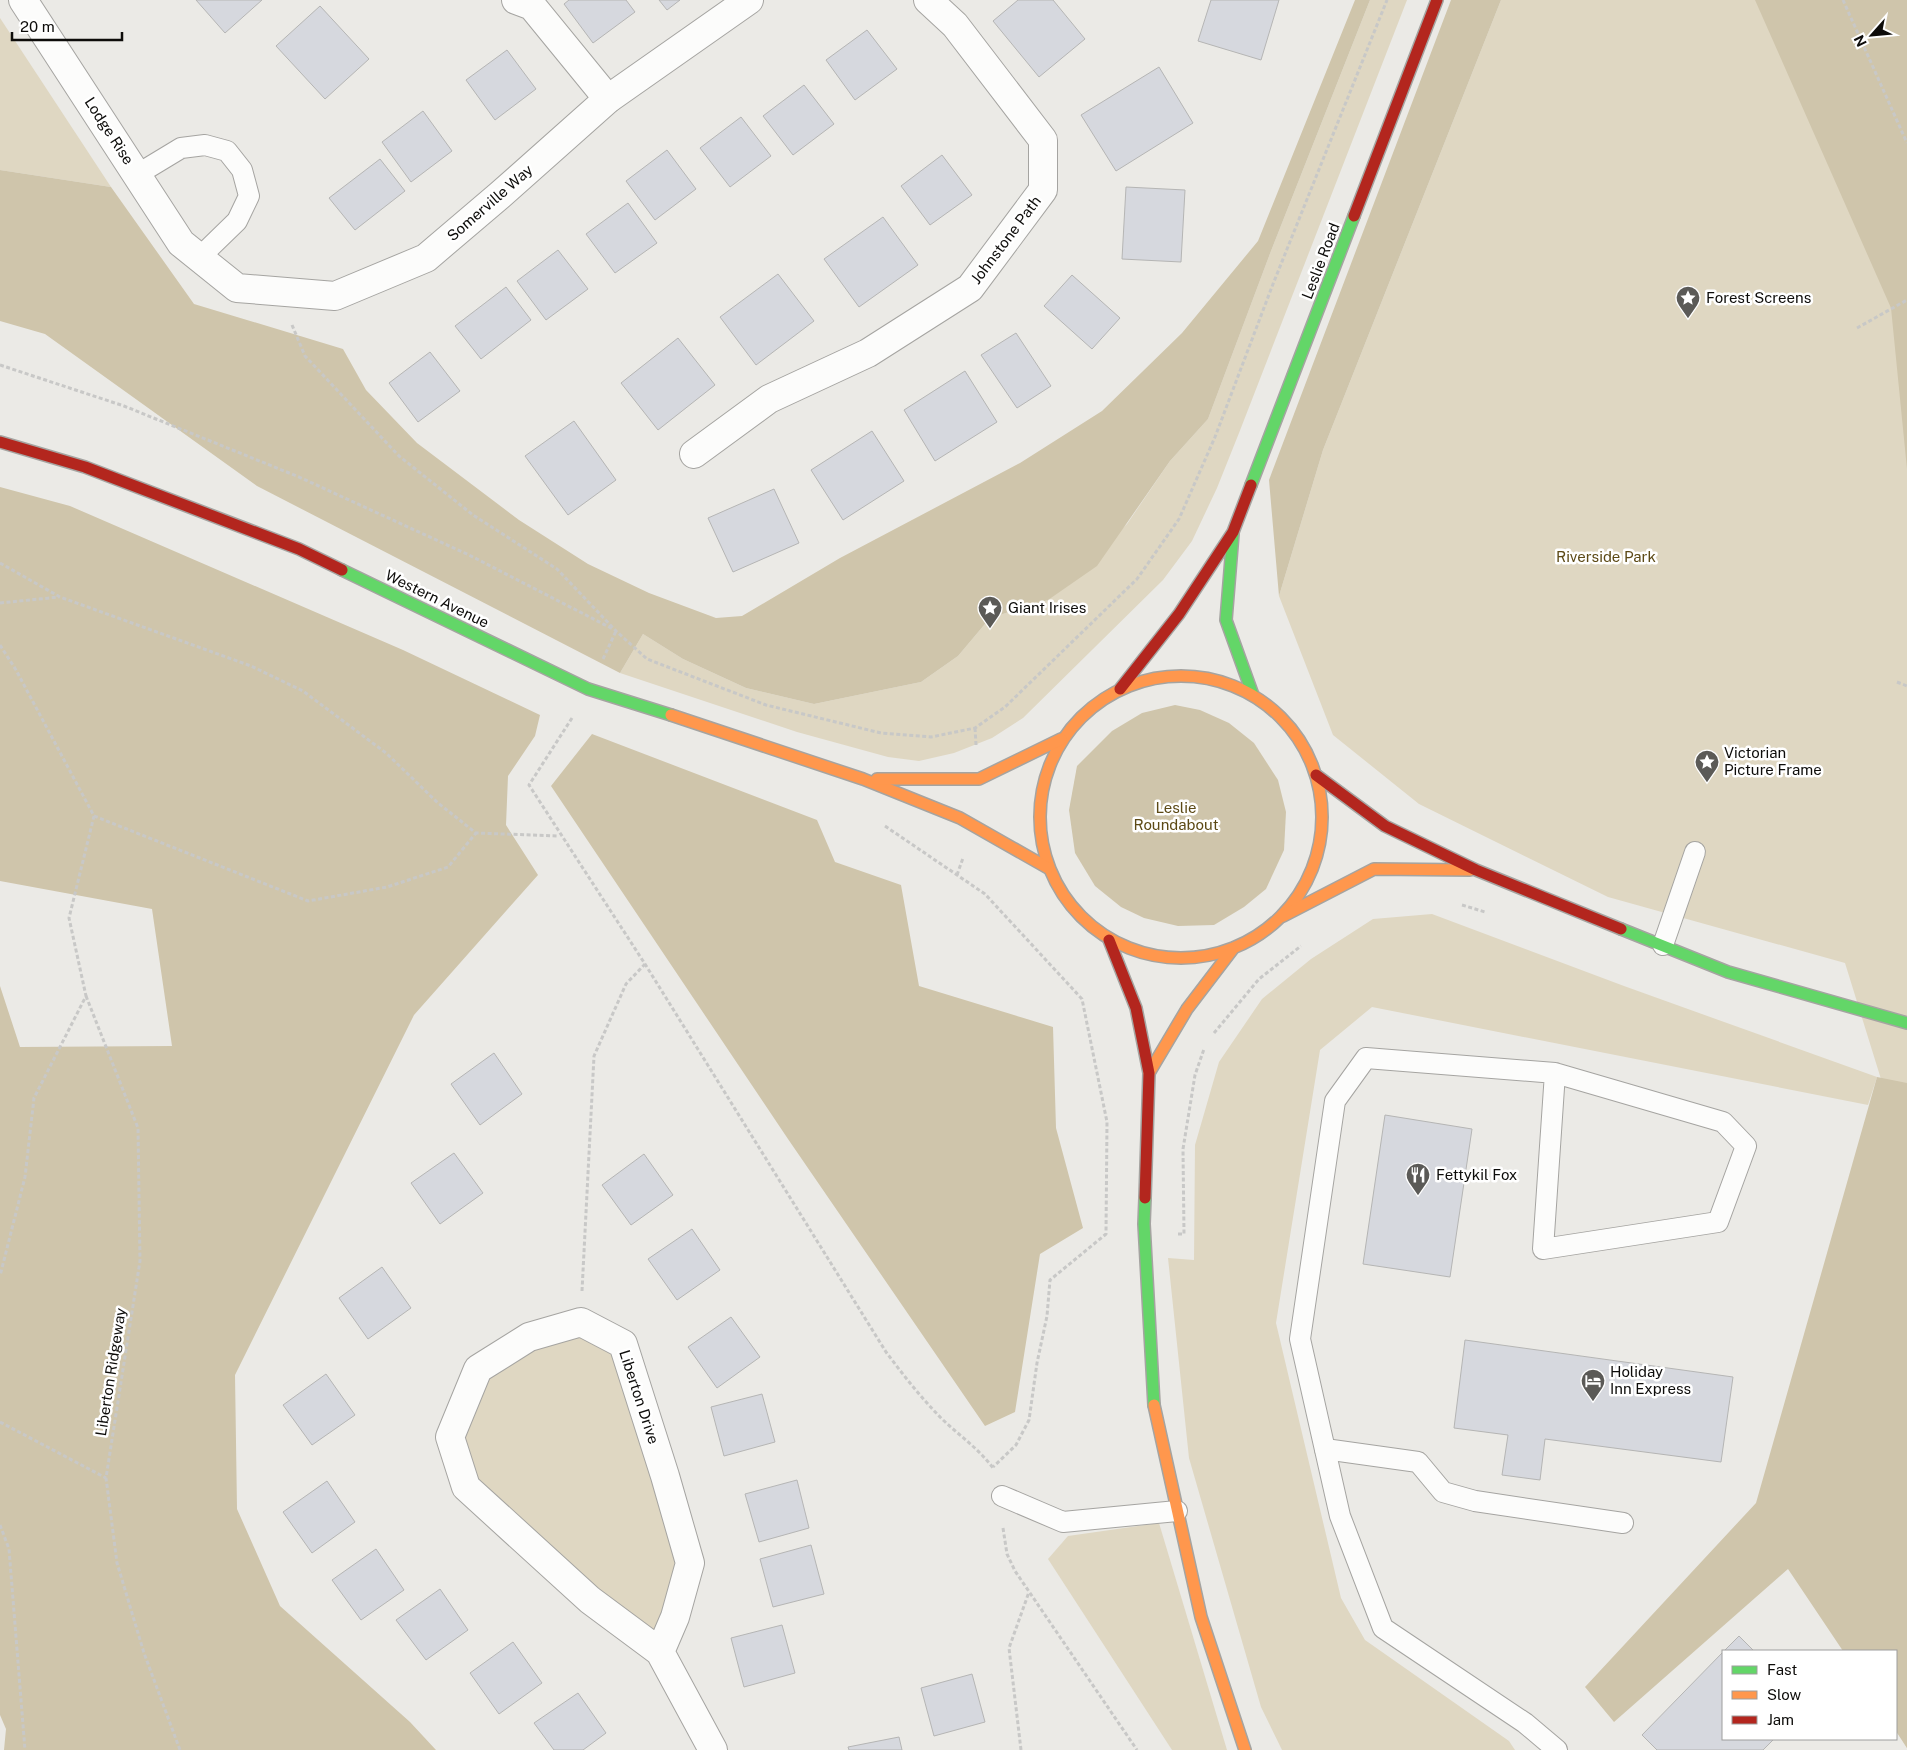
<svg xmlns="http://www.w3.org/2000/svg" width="1907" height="1750" font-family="'Public Sans',sans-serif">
<rect width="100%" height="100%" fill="#ebeae6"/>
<g fill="#dfd7c2">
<polygon points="1370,0 1407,0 1239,433 1217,488 1192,541 1163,580 1023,718 992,738 954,753 919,761 888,757 797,732 620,673 643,634 683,659 746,688 814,704 921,682 958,656 990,618 1048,600 1127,524 1170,461 1208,419 1271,251"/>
<polygon points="1501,0 1907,0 1907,1748 1896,1731 1896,1651 1843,1651 1894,1121 1845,963 1608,897 1419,804 1333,735 1279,596 1323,450"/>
<polygon points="0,18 111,187 0,170"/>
<polygon points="1432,914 1624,986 1877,1077 1868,1105 1372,1007 1320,1050 1276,1323 1341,1598 1365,1640 1509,1741 1515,1750 1282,1750 1261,1707 1189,1458 1168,1258 1194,1260 1195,1145 1219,1062 1262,999 1311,959 1373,919"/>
<polygon points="581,1322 623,1344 690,1563 660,1652 466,1487 450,1437 478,1369"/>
<polygon points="1159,1523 1227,1750 1172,1750 1048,1559 1068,1536"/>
</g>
<g fill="#cfc5ab">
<polygon points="1355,0 1370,0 1271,251 1208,419 1170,461 1097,566 1048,600 990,618 958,656 921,682 814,704 746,688 683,659 643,634 620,673 257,486 45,334 0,321 0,170 111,187 194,304 343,349 366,390 417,443 519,520 588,564 649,593 716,618 742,616 840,558 1020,463 1102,411 1182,333 1258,241"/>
<polygon points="1451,0 1501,0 1323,450 1279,596 1269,480"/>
<polygon points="1755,0 1907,0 1907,469 1891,308"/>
<polygon points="0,487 70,506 403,650 540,715 535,736 508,776 506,825 538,875 414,1015 235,1375 237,1509 280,1606 410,1722 436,1750 4,1750 6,1729 0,1715 0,986 20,1047 172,1046 152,909 0,881"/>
<polygon points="1175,705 1200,710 1229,723 1254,743 1278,780 1286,812 1284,850 1266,889 1244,907 1214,925 1178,926 1144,918 1121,907 1095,886 1075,853 1069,810 1077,766 1112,731 1142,713"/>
<polygon points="592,734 817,820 835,862 901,885 919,986 1053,1027 1056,1128 1083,1228 1040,1254 1015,1412 985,1426 788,1139 551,786"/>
<polygon points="1877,1077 1907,1083 1907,1748 1896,1731 1896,1651 1843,1651 1788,1569 1614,1722 1585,1687 1756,1503"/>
</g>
<g fill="#d6d8de" stroke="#b5b5b4">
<polygon points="196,0 262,0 225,33"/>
<polygon points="569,0 626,0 635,12 593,43 564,4"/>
<polygon points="659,0 680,0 667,10"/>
<polygon points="1018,0 1053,0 1085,39 1039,77 993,21"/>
<polygon points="1211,0 1279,0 1261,60 1198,41"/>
<polygon points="320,6 369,59 325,99 276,46"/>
<polygon points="867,30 897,69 855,100 826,60"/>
<polygon points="507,50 536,89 495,120 466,80"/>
<polygon points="1159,67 1193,123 1116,171 1081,115"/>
<polygon points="804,85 834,124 793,155 763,116"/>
<polygon points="423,111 452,151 411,182 382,142"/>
<polygon points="741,117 771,156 730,187 700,148"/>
<polygon points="667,150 696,189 655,220 626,181"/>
<polygon points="942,155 972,195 930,225 901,186"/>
<polygon points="380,159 405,191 355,230 329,198"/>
<polygon points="1126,187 1185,190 1181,262 1122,259"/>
<polygon points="628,203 657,243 615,273 586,234"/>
<polygon points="883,217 918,265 859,307 824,259"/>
<polygon points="558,250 588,289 546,320 517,281"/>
<polygon points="778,274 814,321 756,365 720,317"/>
<polygon points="1072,275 1120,318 1092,349 1044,306"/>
<polygon points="506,287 531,320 481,359 455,326"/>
<polygon points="1016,333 1051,386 1017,408 981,355"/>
<polygon points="678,338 715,385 658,430 621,383"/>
<polygon points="430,352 460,391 418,422 389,383"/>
<polygon points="965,371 997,422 935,461 904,410"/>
<polygon points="574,421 616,480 568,515 525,456"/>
<polygon points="872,431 904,481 843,520 811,470"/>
<polygon points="774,489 799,543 733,572 708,518"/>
<polygon points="494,1053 522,1094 480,1125 451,1084"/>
<polygon points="1385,1115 1472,1129 1450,1277 1363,1264"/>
<polygon points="454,1153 483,1193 440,1224 411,1183"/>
<polygon points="644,1154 673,1195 631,1225 602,1185"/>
<polygon points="692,1229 720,1270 677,1300 648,1259"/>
<polygon points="382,1267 411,1308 368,1339 339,1298"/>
<polygon points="731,1317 760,1357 717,1388 688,1347"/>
<polygon points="1465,1340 1733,1377 1721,1462 1545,1439 1540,1480 1502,1475 1508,1435 1454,1428"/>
<polygon points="326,1374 355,1415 312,1445 283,1405"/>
<polygon points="762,1394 775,1442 724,1456 711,1407"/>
<polygon points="797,1480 809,1528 759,1542 745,1494"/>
<polygon points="327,1481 355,1522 312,1553 283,1512"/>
<polygon points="811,1545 824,1594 773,1607 760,1559"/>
<polygon points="376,1549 404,1590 361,1620 332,1580"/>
<polygon points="440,1589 468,1630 426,1660 396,1620"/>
<polygon points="782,1625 795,1673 744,1687 731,1638"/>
<polygon points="1739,1636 1754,1651 1724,1651"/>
<polygon points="513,1642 542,1683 499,1714 470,1673"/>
<polygon points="1723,1652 1723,1739 1774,1739 1763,1750 1657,1750 1642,1735"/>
<polygon points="972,1674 985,1722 934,1736 921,1688"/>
<polygon points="578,1693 606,1733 583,1750 554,1750 534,1723"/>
<polygon points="899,1737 902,1750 849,1750 848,1747"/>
</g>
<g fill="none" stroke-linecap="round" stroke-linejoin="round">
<defs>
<g id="lane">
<polyline points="138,174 181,148 205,145 227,151 242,170 249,196 237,221 199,258"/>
<polyline points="1663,945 1695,852"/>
<polyline points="1555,1073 1543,1249 1718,1222 1746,1146 1723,1122 1555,1073 1366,1058 1335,1101 1300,1339 1340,1516 1383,1628 1525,1723 1557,1750"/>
<polyline points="1325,1449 1418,1462 1443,1492 1475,1501 1623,1523"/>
<polyline points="1002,1496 1063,1522 1177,1511"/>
</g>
<g id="street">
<polyline points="23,0 181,243 237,288 335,296 426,258 500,195 608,99 749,0"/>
<polyline points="516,0 532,6 608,99"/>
<polyline points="694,454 769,399 868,353 970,288 1043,190 1043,140 955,25 928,0"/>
<polyline points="660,1652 675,1617 690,1563 665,1476 623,1344 581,1322 529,1337 478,1369 450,1437 466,1487 590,1600 660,1652 713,1750"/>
</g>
<g id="fast">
<polyline points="1251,485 1354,216"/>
<polyline points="1233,534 1226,620 1253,695"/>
<polyline points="342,570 588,689 671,715"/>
<polyline points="1621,929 1728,972 1907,1023"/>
<polyline points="1145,1198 1144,1224 1154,1405"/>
</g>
<g id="slow">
<circle cx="1181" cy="817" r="141"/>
<polyline points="671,715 863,779 960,818 1048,868"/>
<polyline points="877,779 979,779 1061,739"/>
<polyline points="1283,916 1374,869 1470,870"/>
<polyline points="1149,1073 1187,1009 1232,950"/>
<polyline points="1154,1405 1201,1617 1245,1750"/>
</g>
<g id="jam">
<polyline points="1354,216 1437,0"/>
<polyline points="0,442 85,467 299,549 342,570"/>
<polyline points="1120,689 1179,614 1233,532 1251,485"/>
<polyline points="1316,775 1385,826 1476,870 1621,929"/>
<polyline points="1109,940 1136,1008 1149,1073 1145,1198"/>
</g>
</defs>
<use href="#lane" stroke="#a5a4a1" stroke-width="22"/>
<use href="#street" stroke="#a5a4a1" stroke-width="30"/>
<use href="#fast" stroke="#a5a4a1" stroke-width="14"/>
<use href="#slow" stroke="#a5a4a1" stroke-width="14"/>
<use href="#jam" stroke="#a5a4a1" stroke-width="14"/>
<g stroke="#c8c8c7" stroke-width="3" stroke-dasharray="4 2.5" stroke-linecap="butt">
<polyline points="1843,0 1907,143"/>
<polyline points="292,325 305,356 399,456 473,515 557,569 616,631 647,659 766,705 881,733 931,737 975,728 1005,707 1137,579 1179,519 1215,437 1273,284 1387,0"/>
<polyline points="1857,328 1907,300"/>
<polyline points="0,365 124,406 299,477 469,555 613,629"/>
<polyline points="0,563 60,597 251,666 303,691 386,753 438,803 476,833 559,836"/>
<polyline points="0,603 59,597"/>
<polyline points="0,645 16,670 94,816 69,918 86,996 34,1098 25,1177 0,1276"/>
<polyline points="603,659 616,631"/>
<polyline points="1897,682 1907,686"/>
<path d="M 572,718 L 529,785 L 645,964 L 886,1352 C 904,1376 922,1399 943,1420 C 960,1436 979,1449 993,1468"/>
<polyline points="975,728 976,745"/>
<polyline points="94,816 308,901 387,887 448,867 476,833"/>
<polyline points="885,826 985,894 1082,999 1107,1122 1106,1234 1050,1280 1047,1316 1037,1363 1029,1420 1016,1445 993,1467"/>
<polyline points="957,875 963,858"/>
<polyline points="1462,905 1485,912"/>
<polyline points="86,996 138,1128 140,1261 106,1478 117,1563 144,1653 180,1750"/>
<polyline points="1214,1033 1259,979 1301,946"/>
<polyline points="1178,1234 1184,1234 1183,1149 1195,1075 1204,1049"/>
<polyline points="582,1291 594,1056 626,984 645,964"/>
<polyline points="0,1422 106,1478"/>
<polyline points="0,1525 9,1549 25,1750"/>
<polyline points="1003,1528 1007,1554 1015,1571 1137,1750"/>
<polyline points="1021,1750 1009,1648 1029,1592"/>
</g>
<use href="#lane" stroke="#fcfcfb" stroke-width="20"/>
<use href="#street" stroke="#fcfcfb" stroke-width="28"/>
<use href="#fast" stroke="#63d668" stroke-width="11"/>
<use href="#slow" stroke="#ff974d" stroke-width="11"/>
<use href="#jam" stroke="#b3261e" stroke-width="11"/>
</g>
<defs>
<symbol id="sight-pin" viewBox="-11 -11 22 30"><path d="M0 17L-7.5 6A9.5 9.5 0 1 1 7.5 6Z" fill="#5b5a57" stroke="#fff"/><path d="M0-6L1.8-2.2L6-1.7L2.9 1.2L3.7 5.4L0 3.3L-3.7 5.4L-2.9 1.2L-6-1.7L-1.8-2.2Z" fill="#fff"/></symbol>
<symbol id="restaurant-pin" viewBox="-11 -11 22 30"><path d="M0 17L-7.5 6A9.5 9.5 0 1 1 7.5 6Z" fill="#5b5a57" stroke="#fff"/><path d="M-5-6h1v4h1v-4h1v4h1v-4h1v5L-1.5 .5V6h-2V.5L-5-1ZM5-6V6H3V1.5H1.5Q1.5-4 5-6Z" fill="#fff"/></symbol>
<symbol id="hotel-pin" viewBox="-11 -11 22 30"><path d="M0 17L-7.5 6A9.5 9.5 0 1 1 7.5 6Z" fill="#5b5a57" stroke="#fff"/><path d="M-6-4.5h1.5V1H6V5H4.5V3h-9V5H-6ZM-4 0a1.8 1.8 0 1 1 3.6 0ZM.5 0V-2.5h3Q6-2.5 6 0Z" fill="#fff"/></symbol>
</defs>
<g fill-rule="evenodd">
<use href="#sight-pin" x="1674" y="284" width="28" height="38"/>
<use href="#sight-pin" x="976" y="594" width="28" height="38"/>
<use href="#sight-pin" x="1693" y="748" width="28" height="38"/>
<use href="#restaurant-pin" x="1404" y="1161" width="28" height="38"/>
<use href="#hotel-pin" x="1579" y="1367" width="28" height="38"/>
</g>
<g text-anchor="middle" stroke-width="5" stroke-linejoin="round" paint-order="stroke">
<g font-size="15" fill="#0d0c0a" stroke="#fff">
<text transform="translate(109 131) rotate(57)" y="5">Lodge Rise</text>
<text transform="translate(490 203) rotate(-41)" y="5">Somerville Way</text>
<text transform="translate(1006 240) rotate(-53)" y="5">Johnstone Path</text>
<text transform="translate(1321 261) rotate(-69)" y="5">Leslie Road</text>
<text transform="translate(437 599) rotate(26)" y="5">Western Avenue</text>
<text transform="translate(111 1372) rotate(-81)" y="5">Liberton Ridgeway</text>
<text transform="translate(639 1397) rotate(72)" y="5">Liberton Drive</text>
</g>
<g font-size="15" fill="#0d0c0a" stroke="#fff" text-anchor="start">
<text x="1706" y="303">Forest Screens</text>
<text x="1008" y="613">Giant Irises</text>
<text x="1724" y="758">Victorian<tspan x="1724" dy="17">Picture Frame</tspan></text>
<text x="1436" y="1180">Fettykil Fox</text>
<text x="1610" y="1377">Holiday<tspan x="1610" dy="17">Inn Express</tspan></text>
</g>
<g font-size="15" fill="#5c4915" stroke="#fff">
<text x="1606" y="562">Riverside Park</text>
<text x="1176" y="813">Leslie<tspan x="1176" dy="17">Roundabout</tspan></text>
</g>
</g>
<rect x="1722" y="1650" width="175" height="90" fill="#ffffff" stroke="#9e9e9d"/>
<rect x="1732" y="1666" width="25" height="8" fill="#63d668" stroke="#9e9e9d"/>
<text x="1767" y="1675" font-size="15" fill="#0d0c0a">Fast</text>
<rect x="1732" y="1691" width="25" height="8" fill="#ff974d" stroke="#9e9e9d"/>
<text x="1767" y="1700" font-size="15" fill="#0d0c0a">Slow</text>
<rect x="1732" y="1716" width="25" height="8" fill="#b3261e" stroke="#9e9e9d"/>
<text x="1767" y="1725" font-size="15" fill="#0d0c0a">Jam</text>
<g transform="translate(1872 35) rotate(243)" stroke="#ffffff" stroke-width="4" paint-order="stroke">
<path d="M0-4L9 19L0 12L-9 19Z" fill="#0d0c0a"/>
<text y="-8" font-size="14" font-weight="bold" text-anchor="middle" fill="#0d0c0a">N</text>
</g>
<path d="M12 32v8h110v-8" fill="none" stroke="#0d0c0a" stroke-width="2.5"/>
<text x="20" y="32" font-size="15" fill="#0d0c0a" stroke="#ffffff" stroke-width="4" paint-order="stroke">20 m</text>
</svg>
